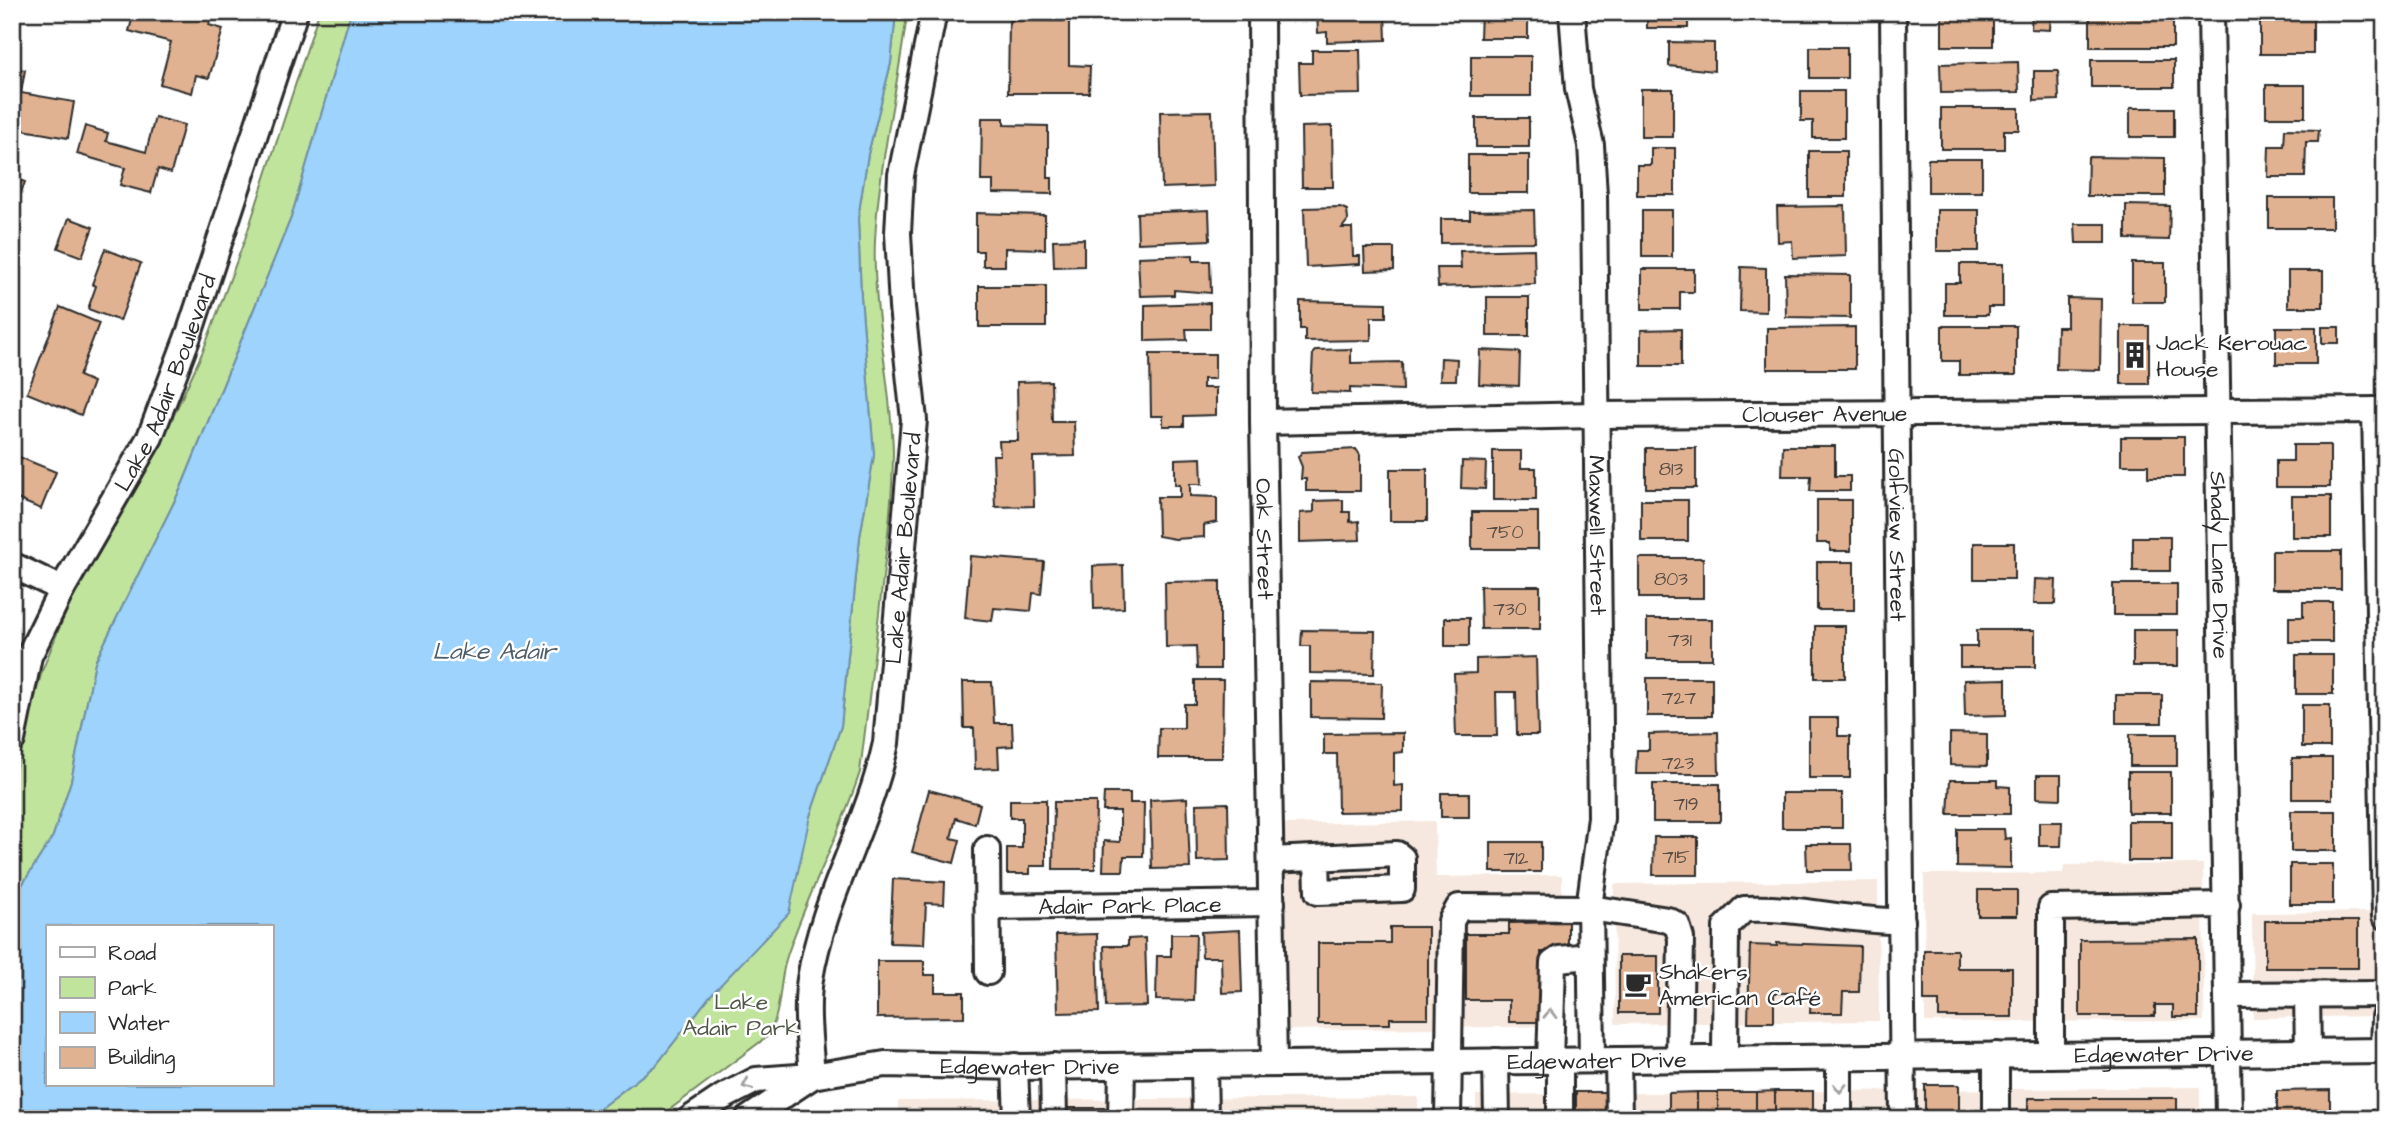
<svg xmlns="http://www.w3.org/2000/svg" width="2397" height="1131" font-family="'Architects Daughter',sans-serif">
<rect width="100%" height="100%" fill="#fff"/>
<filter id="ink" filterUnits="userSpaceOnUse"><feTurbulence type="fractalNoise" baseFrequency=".0143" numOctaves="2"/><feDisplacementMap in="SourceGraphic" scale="14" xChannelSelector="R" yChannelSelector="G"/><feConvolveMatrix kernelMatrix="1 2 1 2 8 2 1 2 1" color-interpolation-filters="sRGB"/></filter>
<g filter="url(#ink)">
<g fill="#f6e8de">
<polygon points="1435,821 1436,877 1562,875 1564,1026 1288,1030 1285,824"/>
<polygon points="2203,864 2204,1021 1925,1022 1924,874 2063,873 2064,865"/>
<polygon points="1878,881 1879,1021 1615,1024 1614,884"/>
<polygon points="2385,912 2385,1016 2253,1018 2252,913"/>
<polygon points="2200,1087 2200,1119 1476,1119 1476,1095"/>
<polygon points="1418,1097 1418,1119 898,1119 898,1101"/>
</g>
<g fill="#c1e49d" stroke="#768864" stroke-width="2">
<polygon points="319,12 351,12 291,218 181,488 95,662 71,781 53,836 12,901 12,781 42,671 67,609 158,450 203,351 245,239"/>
<path d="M 896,12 L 907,12 L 907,15 C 897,91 879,164 875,240 C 872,310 891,380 893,451 C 893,493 888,535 883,577 C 876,642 868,707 860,772 C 840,834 809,891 788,953 C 778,980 783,1010 768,1036 L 657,1119 L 586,1119 L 657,1064 L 710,996 L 810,816 L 841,726 L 860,537 L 874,455 L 861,297 L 858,218 L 868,154 L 891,63 Z"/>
</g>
<path fill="#9dd3fc" stroke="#6f90a8" stroke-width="2" fill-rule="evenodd" d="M 351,12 L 896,12 L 891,63 L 868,154 L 858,218 L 861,297 L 874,455 L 860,537 L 841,726 L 810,816 L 789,913 L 710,996 L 657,1064 L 586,1119 L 12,1119 L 12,901 L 53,836 L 71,781 L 95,662 L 181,488 L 291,218 ZM 47,926 L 271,926 L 271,1084 L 47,1084 Z"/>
<g fill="#e1b292" stroke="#2b2b2b" stroke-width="2">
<polygon points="134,12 212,12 209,25 223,29 209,78 196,75 192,93 160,84 171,42 129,31"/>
<polygon points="1317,12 1385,12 1386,40 1327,42 1327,32 1318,33"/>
<polygon points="1481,12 1528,12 1528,38 1480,38"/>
<rect x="1647" y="12" width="41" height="16"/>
<rect x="1774" y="12" width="70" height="4"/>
<polygon points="2032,12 2051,12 2050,30 2031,29"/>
<rect x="2090" y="12" width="83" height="35"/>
<rect x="2260" y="12" width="53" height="42"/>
<rect x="2346" y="12" width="20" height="8"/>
<rect x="1942" y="13" width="51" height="33"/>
<polygon points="1009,20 1069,21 1069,65 1090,66 1089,93 1008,93"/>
<polygon points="1669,42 1714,43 1714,71 1669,66"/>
<rect x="1810" y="47" width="37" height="31"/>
<polygon points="1312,50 1360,50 1361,94 1300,95 1299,63 1312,63"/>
<rect x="1471" y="56" width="60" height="40"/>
<rect x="2091" y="60" width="83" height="27"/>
<polygon points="2018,62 2019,92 1941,93 1940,64"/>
<polygon points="12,67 25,70 21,93 74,102 68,138 12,128"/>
<polygon points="2034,71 2058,71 2059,100 2034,101"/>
<rect x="2266" y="85" width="39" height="32"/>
<rect x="1641" y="89" width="32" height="48"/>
<polygon points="1801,91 1844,91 1844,138 1813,138 1813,121 1801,121"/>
<polygon points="1941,108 2019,108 2019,130 2004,130 2004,149 1941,149"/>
<rect x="2130" y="108" width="44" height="29"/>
<polygon points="1212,111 1214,186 1162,188 1160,112"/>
<polygon points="155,117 184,125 171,173 158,169 151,193 120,185 125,168 77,154 85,126 108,133 106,141 146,152"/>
<polygon points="982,118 1004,118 1004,125 1048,126 1048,178 1052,178 1052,194 993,193 993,181 981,181"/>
<rect x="1476" y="118" width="53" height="29"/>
<polygon points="1332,126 1333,187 1302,187 1301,127"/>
<polygon points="2285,129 2319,130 2318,142 2306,142 2305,177 2268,177 2269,146 2284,146"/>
<polygon points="1651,148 1675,148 1675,195 1637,195 1637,165 1651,165"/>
<rect x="1809" y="151" width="37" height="46"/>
<rect x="1468" y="155" width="61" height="38"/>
<polygon points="2088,157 2165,158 2165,196 2087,196"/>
<rect x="1928" y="159" width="54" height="33"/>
<polygon points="12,177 25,182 12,216"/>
<rect x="2269" y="198" width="63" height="30"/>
<polygon points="2126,205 2170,206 2169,240 2126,239"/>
<polygon points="1845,206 1846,256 1793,258 1792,241 1778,242 1777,207"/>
<polygon points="1340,207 1347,210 1348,220 1342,228 1352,228 1353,256 1360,256 1360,264 1306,267 1304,208"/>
<polygon points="1209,210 1210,240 1138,243 1137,213"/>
<polygon points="1534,210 1535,242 1441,243 1441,219 1470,219 1470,211"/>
<rect x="1642" y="210" width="30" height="47"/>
<rect x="1937" y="210" width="42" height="41"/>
<polygon points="976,213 1045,215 1045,249 1005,248 1005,266 983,266 983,251 976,251"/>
<polygon points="69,218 93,227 82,257 58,248"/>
<polygon points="2075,224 2106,224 2106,243 2076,243"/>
<polygon points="1084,239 1084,266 1054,267 1053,240"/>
<polygon points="1364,248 1394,248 1394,270 1365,271"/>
<polygon points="105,249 141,263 120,321 88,309 96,286 92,284"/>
<polygon points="1534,249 1535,284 1438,287 1437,268 1461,268 1460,251"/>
<polygon points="1193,255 1193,261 1210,261 1211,293 1174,290 1174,295 1140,296 1138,257"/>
<rect x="2132" y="263" width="33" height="39"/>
<polygon points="1960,264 2003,264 2003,307 1988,307 1988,315 1945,315 1945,283 1960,283"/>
<polygon points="1741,267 1766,268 1766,312 1740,311"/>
<polygon points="1642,269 1694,269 1694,292 1680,292 1680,309 1642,309"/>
<rect x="2288" y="271" width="35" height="36"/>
<polygon points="1785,274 1850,275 1850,318 1786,317"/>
<rect x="979" y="286" width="67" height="41"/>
<rect x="1487" y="297" width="42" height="39"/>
<polygon points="2067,298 2101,299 2100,370 2056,369 2057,327 2067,327"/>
<polygon points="1300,301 1386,303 1386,317 1371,317 1371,340 1305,341 1305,329 1300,329"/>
<polygon points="1210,303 1210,329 1186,329 1187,340 1145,341 1145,305"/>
<polygon points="60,307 99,323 79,376 93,382 81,415 27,393"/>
<polygon points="1942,326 2016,326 2016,375 1959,375 1959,361 1942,361"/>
<rect x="2121" y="326" width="28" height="58"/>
<polygon points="1855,327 1855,369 1767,369 1767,328"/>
<rect x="2276" y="327" width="40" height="37"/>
<rect x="2322" y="327" width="17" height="16"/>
<polygon points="1681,329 1681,366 1641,366 1641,330"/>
<polygon points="1351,349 1351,363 1402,362 1403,390 1350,388 1350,393 1311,392 1313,353 1316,350"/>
<polygon points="1480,350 1520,352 1519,386 1479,384"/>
<polygon points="1150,354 1215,354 1215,379 1203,379 1203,388 1216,388 1216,415 1184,416 1184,426 1163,426 1163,416 1151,416"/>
<polygon points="1441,358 1457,359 1456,380 1440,380"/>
<polygon points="1051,381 1052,422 1074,422 1075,456 1033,457 1034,506 995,507 993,455 1000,455 999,441 1018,441 1017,382"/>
<polygon points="2121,437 2184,437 2184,477 2148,477 2148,465 2121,465"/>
<polygon points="2293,445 2330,445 2330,487 2276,487 2276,461 2293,461"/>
<polygon points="1783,446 1835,446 1835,476 1850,476 1850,491 1810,491 1811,476 1782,476"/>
<rect x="1646" y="448" width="50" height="40"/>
<polygon points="1356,449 1360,455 1360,491 1306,491 1306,479 1301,479 1302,467 1298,457 1302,452"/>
<polygon points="1493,451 1521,451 1521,468 1536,468 1536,500 1493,500"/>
<polygon points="12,454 56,472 41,509 12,497"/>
<polygon points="1201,458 1202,484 1190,484 1190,496 1217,497 1217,522 1204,525 1204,537 1175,539 1158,536 1157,497 1180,497 1180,485 1175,485 1175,459"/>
<polygon points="1462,461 1486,462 1485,489 1461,488"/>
<rect x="1390" y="469" width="37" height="52"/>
<rect x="2292" y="496" width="39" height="41"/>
<polygon points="1343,500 1343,512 1350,512 1350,522 1359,521 1360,540 1300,542 1300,513 1314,512 1314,501"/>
<rect x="1641" y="500" width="47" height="41"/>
<polygon points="1817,500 1851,500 1851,551 1830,551 1830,543 1817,543"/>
<rect x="1472" y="512" width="66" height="37"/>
<rect x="2133" y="537" width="37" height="34"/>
<rect x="1974" y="543" width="40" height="36"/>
<rect x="2272" y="551" width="69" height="38"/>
<polygon points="970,556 1044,562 1041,594 1033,593 1031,611 994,608 992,621 965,618"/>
<rect x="1639" y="558" width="64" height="40"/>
<rect x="1817" y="562" width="37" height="48"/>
<polygon points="1123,565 1124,608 1094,609 1093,566"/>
<polygon points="2035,579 2056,580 2055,604 2034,604"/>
<polygon points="1220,581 1220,669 1197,669 1196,646 1166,647 1165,582"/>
<rect x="2113" y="584" width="64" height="31"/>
<polygon points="1480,586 1540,586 1540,629 1481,629"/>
<polygon points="2303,602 2332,602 2332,642 2289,642 2289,617 2303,617"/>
<rect x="1445" y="618" width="24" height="28"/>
<rect x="1647" y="619" width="65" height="40"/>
<rect x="1815" y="626" width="30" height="52"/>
<polygon points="1302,630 1375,631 1374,674 1310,673 1310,646 1301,646"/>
<polygon points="1977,630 2035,630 2035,667 1960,667 1960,647 1977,647"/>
<rect x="2133" y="630" width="45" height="36"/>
<rect x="2296" y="655" width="37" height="39"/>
<polygon points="1536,657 1538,735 1517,735 1516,692 1496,692 1497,736 1456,736 1454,674 1476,673 1476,659"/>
<rect x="1647" y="678" width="65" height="38"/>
<polygon points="2006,679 2006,715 1965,716 1964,680"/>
<polygon points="1195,680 1223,680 1222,758 1158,758 1159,728 1184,728 1184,704 1195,704"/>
<polygon points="963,682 992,682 994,723 1012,723 1013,746 998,747 999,768 975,769 974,728 964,728"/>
<polygon points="1311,682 1382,683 1381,718 1311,717"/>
<rect x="2116" y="695" width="46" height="28"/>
<rect x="2302" y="705" width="28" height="42"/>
<polygon points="1809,718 1838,718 1838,736 1850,736 1850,778 1809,778"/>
<polygon points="1718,732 1719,774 1636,774 1637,750 1649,750 1649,734"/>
<polygon points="1403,733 1403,752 1394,753 1394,786 1403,785 1403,811 1338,812 1337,754 1324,754 1324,734"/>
<polygon points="1950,733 1987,734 1987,766 1950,765"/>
<rect x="2130" y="734" width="47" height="32"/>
<rect x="2292" y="758" width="40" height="41"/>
<rect x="2128" y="772" width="43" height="41"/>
<polygon points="2037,775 2061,775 2061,799 2037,798"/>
<polygon points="1950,780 1998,780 1998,786 2010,787 2010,814 1948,814"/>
<rect x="1653" y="784" width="67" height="38"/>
<polygon points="929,790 980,804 975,824 956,818 951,838 960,840 954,863 912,852"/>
<polygon points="1104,793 1130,793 1130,803 1144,803 1143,856 1124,856 1123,871 1103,871 1104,841 1120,842 1120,811 1103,811"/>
<rect x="1441" y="793" width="28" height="24"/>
<rect x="1782" y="793" width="60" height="35"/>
<polygon points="1187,798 1190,868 1152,869 1150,800"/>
<polygon points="1010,800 1046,800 1046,866 1030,866 1030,874 1007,874 1007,848 1022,848 1022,818 1010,818"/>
<polygon points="1054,802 1096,802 1095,869 1053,869"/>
<polygon points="1228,803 1229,860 1197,861 1196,804"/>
<rect x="2291" y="811" width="45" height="40"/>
<rect x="2128" y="821" width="44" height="40"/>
<polygon points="2039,822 2062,822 2061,846 2039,846"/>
<polygon points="1957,829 2004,829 2005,839 2011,838 2011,868 1957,867"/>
<polygon points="1654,837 1698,837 1698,875 1653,875"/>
<rect x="1491" y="842" width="50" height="30"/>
<polygon points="1806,844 1851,844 1852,870 1807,870"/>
<rect x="2290" y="864" width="43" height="40"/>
<polygon points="893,879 945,882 944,904 926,903 924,944 890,943"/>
<rect x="1978" y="890" width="39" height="26"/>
<rect x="2265" y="921" width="93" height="47"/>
<polygon points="1568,922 1568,952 1541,952 1542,1022 1509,1022 1509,1000 1466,1000 1466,934 1509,934 1509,923"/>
<polygon points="1390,927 1428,927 1428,1018 1390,1018 1390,1024 1318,1024 1318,943 1390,943"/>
<polygon points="1240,930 1242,992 1222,993 1221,957 1202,957 1201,932"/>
<polygon points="1097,934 1099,1012 1058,1013 1056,935"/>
<polygon points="1171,934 1196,934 1194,1001 1156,1000 1157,956 1171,956"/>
<polygon points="1145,938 1147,1006 1106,1007 1104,946 1128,946 1128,939"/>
<polygon points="2198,939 2198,1017 2173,1017 2173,1005 2155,1005 2155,1016 2080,1016 2080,940"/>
<polygon points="1777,943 1860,946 1859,992 1843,992 1842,1013 1810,1013 1811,993 1774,993 1774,1022 1748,1022 1750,945 1777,946"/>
<polygon points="1924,950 1957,950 1957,968 2012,968 2012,1017 1939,1017 1939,1001 1924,1001"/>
<rect x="1619" y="956" width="39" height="57"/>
<polygon points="877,961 924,961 924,975 935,975 935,992 964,992 964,1017 877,1018"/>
<rect x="1925" y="1085" width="34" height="34"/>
<polygon points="2330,1090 2330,1111 2385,1110 2385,1119 2277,1119 2277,1091"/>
<polygon points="1775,1091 1775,1119 1756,1119 1756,1092"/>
<rect x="1775" y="1091" width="38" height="28"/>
<rect x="1576" y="1092" width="34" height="27"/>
<polygon points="1697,1092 1697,1119 1669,1119 1669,1093"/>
<rect x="1697" y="1092" width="21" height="27"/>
<rect x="1718" y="1092" width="38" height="27"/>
<rect x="2028" y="1098" width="149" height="21"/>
<rect x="1058" y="1108" width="49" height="11"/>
<polygon points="1198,1112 1198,1119 1127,1119 1127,1113"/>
</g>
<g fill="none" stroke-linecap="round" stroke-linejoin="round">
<defs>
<g id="minor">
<path id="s1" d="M 1261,12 L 1263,422 L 1274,1064"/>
<path id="s2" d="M 1572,12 L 1578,89 L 1591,145 L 1594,195 L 1601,818 L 1590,900 L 1592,1060"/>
<path id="s3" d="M 1893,12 L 1903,1119"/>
<path id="s4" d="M 2211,12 L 2229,1119"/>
<polyline points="2375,410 2385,916"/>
<path id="s5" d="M 1263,422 L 1595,415 L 2385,410"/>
<polyline points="12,565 62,589"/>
<path id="s6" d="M 12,740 L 29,656 L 62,589 L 150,437 L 190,331 L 295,12"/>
<polyline points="987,849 988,972"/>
<polyline points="1271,860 1397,854 1402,858 1402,889 1318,892 1317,859"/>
<path id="s7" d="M 988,907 L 1272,903"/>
<polyline points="2228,995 2385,994"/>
<polyline points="2307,996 2308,1052"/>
<polyline points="2384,1051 2385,1017"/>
<polyline points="2051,1055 2051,908 2227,905"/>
<polyline points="1839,1057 1839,1119"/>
<path d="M 1725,1058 L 1726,927 L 1744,909 C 1798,906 1849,922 1902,921"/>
<polyline points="1560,1060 1560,1119"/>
<polyline points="1618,1060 1619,1119"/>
<polyline points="1496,1061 1497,1119"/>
<polyline points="1550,1061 1553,963 1559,959 1590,956"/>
<polyline points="1204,1065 1205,1119"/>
<polyline points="1015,1066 1017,1119"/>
<polyline points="1053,1066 1054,1119"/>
<path id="s8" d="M 812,1076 C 810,1044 805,1011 810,979 C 823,897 869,824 886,743 L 914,420 L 902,307 L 898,233 L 901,175 L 934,12"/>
<path id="s9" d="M 690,1119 L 723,1097 L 756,1080 L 812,1076 L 885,1064 L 1018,1067 L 2385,1051"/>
<polyline points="748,1119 811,1077"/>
<polyline points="1121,1119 1122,1066"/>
<polyline points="1448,1119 1451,921 1459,907 1590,908 1668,920 1677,925 1681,938 1679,1059"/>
<polyline points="1996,1119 1996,1055"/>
</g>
</defs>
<use href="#minor" stroke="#2b2b2b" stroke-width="30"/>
<use href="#minor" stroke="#fff" stroke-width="24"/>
</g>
<defs><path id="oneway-chevron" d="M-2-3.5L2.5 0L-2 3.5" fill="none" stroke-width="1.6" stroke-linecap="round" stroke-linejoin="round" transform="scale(1.75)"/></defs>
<g stroke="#a0a0a0">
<use href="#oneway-chevron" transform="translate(1550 1014) rotate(-89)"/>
<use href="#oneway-chevron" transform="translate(747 1085) rotate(156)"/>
<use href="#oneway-chevron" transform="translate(1840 1088) rotate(90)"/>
</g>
</g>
<defs>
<symbol id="building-bare" viewBox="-9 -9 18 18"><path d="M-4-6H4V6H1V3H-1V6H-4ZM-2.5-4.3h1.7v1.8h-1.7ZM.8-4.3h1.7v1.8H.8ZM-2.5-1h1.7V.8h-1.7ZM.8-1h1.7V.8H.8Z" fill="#2b2b2b" stroke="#fff" stroke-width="2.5" paint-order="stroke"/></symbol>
<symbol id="cafe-bare" viewBox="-9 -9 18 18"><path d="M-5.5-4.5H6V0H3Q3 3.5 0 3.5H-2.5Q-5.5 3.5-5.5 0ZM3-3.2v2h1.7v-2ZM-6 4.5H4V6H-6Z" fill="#2b2b2b" stroke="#fff" stroke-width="2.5" paint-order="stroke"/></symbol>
</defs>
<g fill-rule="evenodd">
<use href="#building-bare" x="2116" y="336" width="38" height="38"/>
<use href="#cafe-bare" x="1619" y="965" width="38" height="38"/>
</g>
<g text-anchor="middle" stroke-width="5" stroke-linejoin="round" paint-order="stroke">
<g font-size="19" fill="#584d45">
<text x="1671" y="475">813</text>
<text x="1505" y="538">750</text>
<text x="1671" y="585">803</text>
<text x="1510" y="615">730</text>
<text x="1680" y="646">731</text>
<text x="1679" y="704">727</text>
<text x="1678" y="769">723</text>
<text x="1686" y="810">719</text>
<text x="1676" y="863">715</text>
<text x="1516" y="864">712</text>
</g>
<g font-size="23" fill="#2b2b2b" stroke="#fff" text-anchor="start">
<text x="2156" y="350">Jack Kerouac<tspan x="2156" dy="26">House</tspan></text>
<text x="1659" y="979">Shakers<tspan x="1659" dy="26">American Café</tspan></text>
</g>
<g font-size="23" fill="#2b2b2b" stroke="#fff">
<text dy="8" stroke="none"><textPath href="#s6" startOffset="392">Lake Adair Boulevard</textPath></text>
<text dy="8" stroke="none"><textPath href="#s5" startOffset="562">Clouser Avenue</textPath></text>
<text dy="8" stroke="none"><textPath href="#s3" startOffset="523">Golfview Street</textPath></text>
<text dy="8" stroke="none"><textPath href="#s2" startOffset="525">Maxwell Street</textPath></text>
<text dy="8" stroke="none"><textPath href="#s1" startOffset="527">Oak Street</textPath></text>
<text dy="8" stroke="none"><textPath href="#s8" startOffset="541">Lake Adair Boulevard</textPath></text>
<text dy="8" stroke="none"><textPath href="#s4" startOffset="553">Shady Lane Drive</textPath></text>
<text dy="8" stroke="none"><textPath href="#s7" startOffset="142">Adair Park Place</textPath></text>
<text dy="8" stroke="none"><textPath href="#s9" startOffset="1486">Edgewater Drive</textPath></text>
<text dy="8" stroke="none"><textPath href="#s9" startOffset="919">Edgewater Drive</textPath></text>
<text dy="8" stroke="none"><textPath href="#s9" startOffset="352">Edgewater Drive</textPath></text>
</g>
<g font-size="23" fill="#505948" stroke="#fff">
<text x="741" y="1009">Lake<tspan x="741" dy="26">Adair Park</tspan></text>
</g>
<g font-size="24" font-style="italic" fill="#4d5d6a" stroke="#fff">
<text x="494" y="659">Lake Adair</text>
</g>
</g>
<rect width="2397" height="1131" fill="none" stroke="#fff" stroke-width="42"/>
<rect x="21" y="21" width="2355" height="1089" fill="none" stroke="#2b2b2b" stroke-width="2.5" filter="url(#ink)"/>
<rect x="46" y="925" width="228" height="161" fill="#ffffff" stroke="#aaaaaa" stroke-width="2"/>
<rect x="60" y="947" width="35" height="10" fill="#ffffff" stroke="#aaaaaa" stroke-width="2"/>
<text x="108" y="960" font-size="21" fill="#2b2b2b">Road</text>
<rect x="60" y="977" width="35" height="21" fill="#c1e49d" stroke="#aaaaaa" stroke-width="2"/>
<text x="108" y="995" font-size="21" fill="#2b2b2b">Park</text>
<rect x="60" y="1012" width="35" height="21" fill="#9dd3fc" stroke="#aaaaaa" stroke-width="2"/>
<text x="108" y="1030" font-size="21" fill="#2b2b2b">Water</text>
<rect x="60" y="1047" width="35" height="21" fill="#e1b292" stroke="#aaaaaa" stroke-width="2"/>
<text x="108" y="1064" font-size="21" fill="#2b2b2b">Building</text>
</svg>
